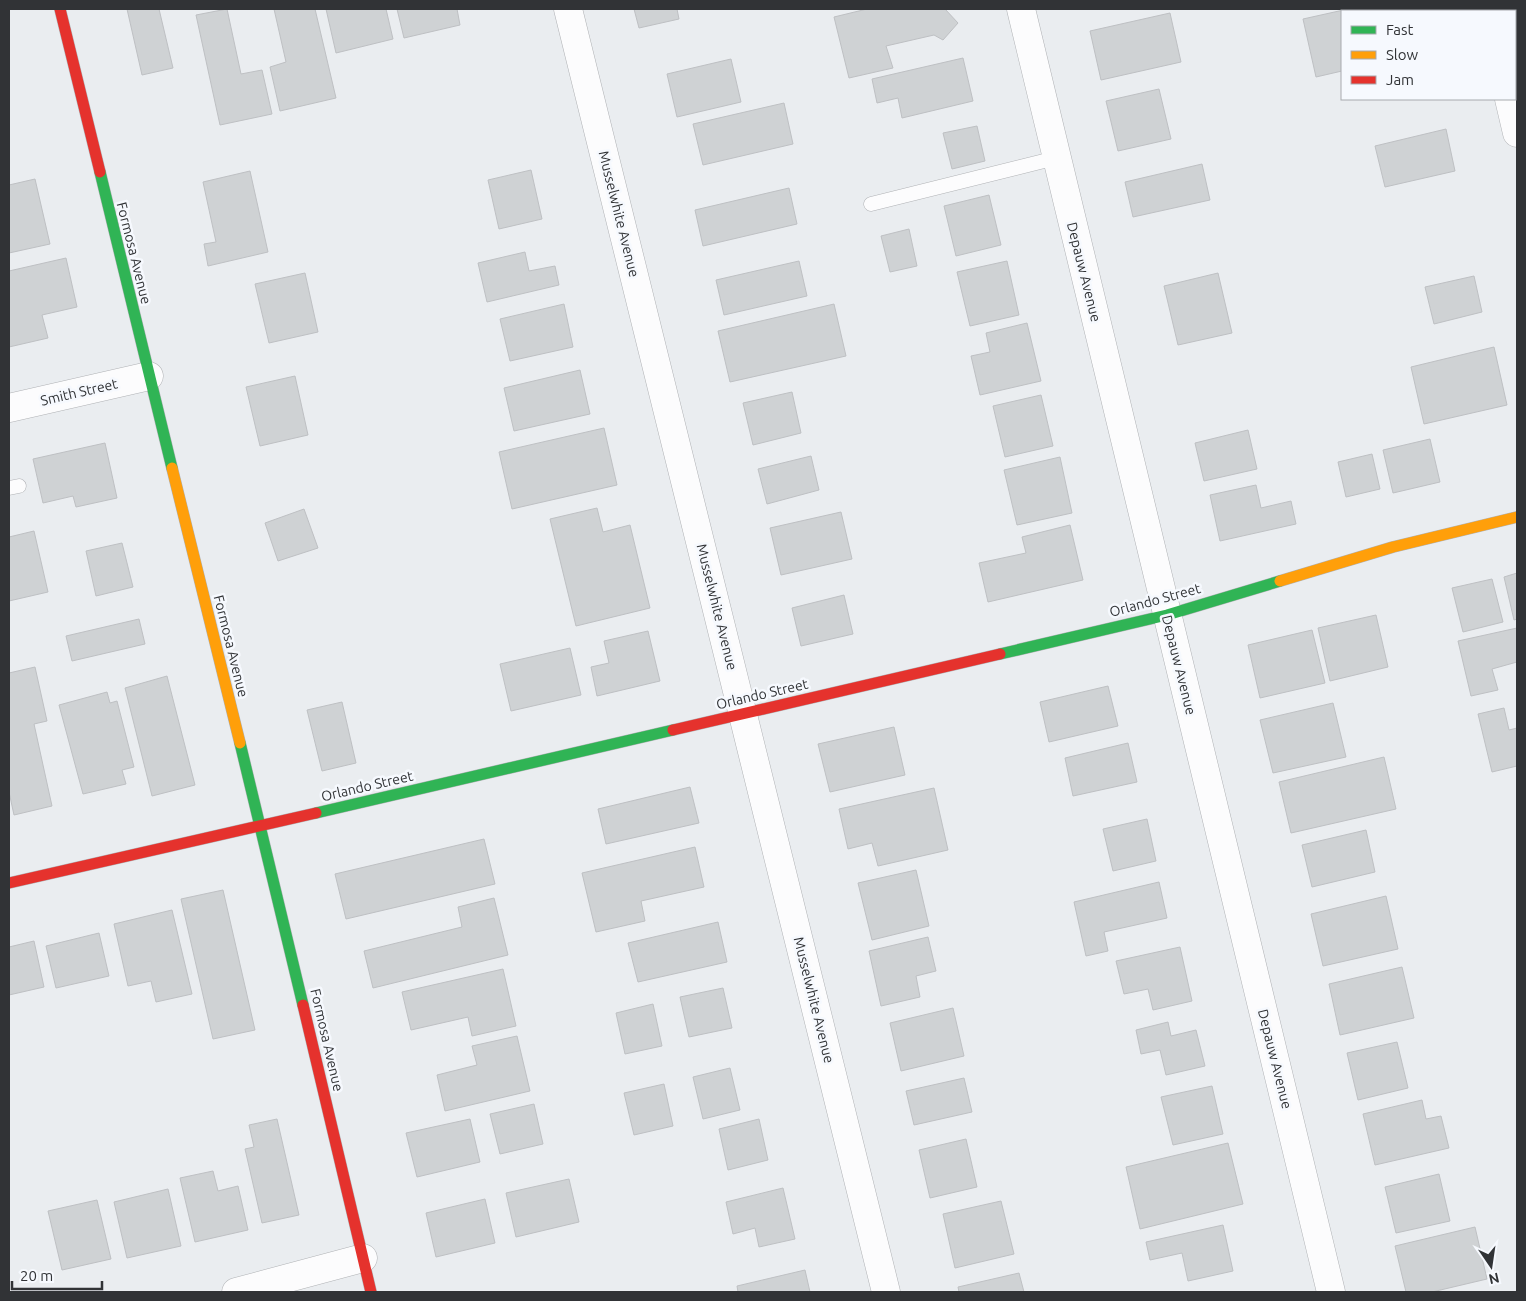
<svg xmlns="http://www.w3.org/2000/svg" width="1526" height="1301" font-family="Ubuntu,sans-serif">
<rect width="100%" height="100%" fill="#eaedf0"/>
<g fill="#cfd2d4" stroke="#bec0c3">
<polygon points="127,9 159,9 173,68 142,75"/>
<polygon points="227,9 241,74 262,70 272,114 220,125 196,15"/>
<polygon points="274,9 315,9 336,98 280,111 270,67 286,62"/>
<polygon points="326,9 386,9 393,39 336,53"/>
<polygon points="397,9 457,9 460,25 404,38"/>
<polygon points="634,9 677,9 679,19 639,28"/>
<polygon points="867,9 945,9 958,23 943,40 934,35 886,46 893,68 849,78 834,17"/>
<polygon points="1348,9 1348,11 1342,11 1342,71 1316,77 1303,19"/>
<polygon points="1170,13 1181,62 1101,80 1090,31"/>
<polygon points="963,58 973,101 902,118 898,98 877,103 872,79"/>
<polygon points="731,59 741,102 677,117 667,74"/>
<polygon points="1159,89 1171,139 1118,151 1106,101"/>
<polygon points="784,103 793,144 703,165 693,124"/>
<polygon points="977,126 985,161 952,169 943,133"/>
<polygon points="1446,129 1455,171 1385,187 1375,146"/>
<polygon points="1202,164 1210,200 1133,217 1125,182"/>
<polygon points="531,170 542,219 499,229 488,180"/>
<polygon points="250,171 268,252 208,266 204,244 216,242 203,182"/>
<polygon points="35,179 50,244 9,253 9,185"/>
<polygon points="789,188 797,224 703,246 695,210"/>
<polygon points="989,195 1001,245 956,256 944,206"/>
<polygon points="909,229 917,266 890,272 881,236"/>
<polygon points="525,252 529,271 555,266 559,285 487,302 478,263"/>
<polygon points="66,258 77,307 42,315 48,338 9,347 9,271"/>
<polygon points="799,261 807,296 724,315 716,280"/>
<polygon points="1007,261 1019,315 970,326 957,272"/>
<polygon points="305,273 318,332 269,343 255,284"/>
<polygon points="1218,273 1232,333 1178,345 1164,286"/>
<polygon points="1474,276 1482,312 1434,324 1425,287"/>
<polygon points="564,304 573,347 510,361 500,319"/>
<polygon points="834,304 846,356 730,382 718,331"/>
<polygon points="1027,323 1041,381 980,395 971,356 990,352 986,333"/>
<polygon points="1494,347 1507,405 1424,424 1411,367"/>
<polygon points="580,370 590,414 514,431 504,388"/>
<polygon points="295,376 308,435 260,446 246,387"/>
<polygon points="792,392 801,433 753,445 743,403"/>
<polygon points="1041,395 1053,446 1005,457 993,406"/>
<polygon points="604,428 617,485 512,509 499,452"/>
<polygon points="1248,430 1257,469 1204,481 1195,443"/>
<polygon points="1430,439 1440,482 1393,493 1383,450"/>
<polygon points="105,443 117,498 76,507 73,496 43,503 33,459"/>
<polygon points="1372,454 1380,489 1346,497 1338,462"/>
<polygon points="811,456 819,490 767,504 758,469"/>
<polygon points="1060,457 1072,513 1017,525 1004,470"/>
<polygon points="1256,485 1261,508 1291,501 1296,524 1220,541 1210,495"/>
<polygon points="597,508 603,532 630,525 650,608 576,626 550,519"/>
<polygon points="304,509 318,548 278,561 265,523"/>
<polygon points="841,512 852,559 781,575 770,528"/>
<polygon points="1070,525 1083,580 988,602 979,563 1026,553 1022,537"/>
<polygon points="34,531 48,592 9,601 9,537"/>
<polygon points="122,543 133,587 96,596 86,551"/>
<polygon points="1517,573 1517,619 1514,620 1504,577"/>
<polygon points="1492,579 1503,622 1463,632 1452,588"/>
<polygon points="844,595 853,634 801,646 792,608"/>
<polygon points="1376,615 1388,667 1330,681 1318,628"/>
<polygon points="139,619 145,644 72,661 66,636"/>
<polygon points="1517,628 1517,662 1492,669 1498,690 1471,696 1458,641"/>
<polygon points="1312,630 1325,683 1260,698 1248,645"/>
<polygon points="648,631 660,681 597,696 591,667 609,663 604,641"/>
<polygon points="570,648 581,695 511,711 500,664"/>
<polygon points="35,667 47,721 34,724 52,806 14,815 9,792 9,673"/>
<polygon points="167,676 195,785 152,796 125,688"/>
<polygon points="1108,686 1118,726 1049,742 1040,702"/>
<polygon points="107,692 110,703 117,701 134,767 122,770 126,784 83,794 59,705"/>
<polygon points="342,702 356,763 322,771 307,710"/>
<polygon points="1333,703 1346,757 1273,773 1260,720"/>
<polygon points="1504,708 1509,730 1517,728 1517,766 1492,772 1478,714"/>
<polygon points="894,727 905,775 830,792 818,744"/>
<polygon points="1128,743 1137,782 1073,796 1065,758"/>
<polygon points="1384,757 1396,809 1291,833 1279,782"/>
<polygon points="690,787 699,823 606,844 598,809"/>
<polygon points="934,788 948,850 878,866 872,843 848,849 839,809"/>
<polygon points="1147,819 1156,861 1113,871 1103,829"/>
<polygon points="1366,830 1375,872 1312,887 1302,845"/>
<polygon points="484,839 495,884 346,919 335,874"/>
<polygon points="695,847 704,887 641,901 645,921 596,932 582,873"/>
<polygon points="916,870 929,926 872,940 858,883"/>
<polygon points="1159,882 1167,918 1104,932 1108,951 1086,956 1074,902"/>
<polygon points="223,890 255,1030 213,1039 181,899"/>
<polygon points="1386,896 1398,949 1323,966 1311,914"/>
<polygon points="494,898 508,955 373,988 364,951 462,927 458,907"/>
<polygon points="172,910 192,994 156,1002 151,981 128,986 114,924"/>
<polygon points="718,922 727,962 638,982 628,943"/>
<polygon points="99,933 109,976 56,988 46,946"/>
<polygon points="928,937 936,971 916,976 920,997 881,1006 869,951"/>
<polygon points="34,941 44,987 9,995 9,947"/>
<polygon points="1180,947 1192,1001 1153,1010 1148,989 1124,994 1116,961"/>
<polygon points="1402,967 1414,1018 1340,1035 1329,984"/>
<polygon points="503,969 516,1026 472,1036 468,1017 411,1030 402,992"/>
<polygon points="723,988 732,1028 689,1037 680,997"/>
<polygon points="653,1004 662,1046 625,1054 616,1013"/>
<polygon points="953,1008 964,1056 901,1071 890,1023"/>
<polygon points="1168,1022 1171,1036 1196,1030 1205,1066 1166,1075 1160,1050 1141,1054 1136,1030"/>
<polygon points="517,1036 530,1091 445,1111 437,1075 477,1065 472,1046"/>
<polygon points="1397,1042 1408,1088 1358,1100 1347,1053"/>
<polygon points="730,1068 740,1110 703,1119 693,1077"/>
<polygon points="964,1078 972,1112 914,1125 906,1091"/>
<polygon points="664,1084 673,1126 634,1135 624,1093"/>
<polygon points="1212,1086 1223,1134 1173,1145 1161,1097"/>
<polygon points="1422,1100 1426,1119 1441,1116 1449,1148 1375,1165 1363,1114"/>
<polygon points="534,1104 543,1144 500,1154 490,1114"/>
<polygon points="277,1119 299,1215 262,1223 245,1149 254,1147 249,1125"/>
<polygon points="470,1119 480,1162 417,1177 406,1133"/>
<polygon points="759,1119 768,1160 728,1170 719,1129"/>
<polygon points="966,1139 977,1187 930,1198 919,1150"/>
<polygon points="1228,1143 1243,1204 1140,1229 1126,1167"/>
<polygon points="213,1171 218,1191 238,1186 248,1230 195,1242 180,1178"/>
<polygon points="1439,1174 1450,1221 1396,1233 1385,1187"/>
<polygon points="569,1179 579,1222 516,1237 506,1193"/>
<polygon points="783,1188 795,1239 759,1247 755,1228 733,1234 726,1202"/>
<polygon points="168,1189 181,1246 127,1258 114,1202"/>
<polygon points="485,1199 495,1243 436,1257 426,1213"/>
<polygon points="97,1200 111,1259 62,1270 48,1211"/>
<polygon points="1001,1201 1014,1254 955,1268 943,1214"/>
<polygon points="1223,1225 1233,1271 1188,1281 1182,1253 1150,1260 1146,1242"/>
<polygon points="1475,1227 1487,1279 1432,1292 1406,1292 1395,1246"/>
<polygon points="805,1270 810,1292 738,1292 737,1286"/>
<polygon points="1019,1273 1024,1292 959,1292 958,1287"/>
</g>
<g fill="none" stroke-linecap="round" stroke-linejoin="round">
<defs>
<g id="lane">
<polyline points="871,204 1056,158"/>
<polyline points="9,488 19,486"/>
</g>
<g id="street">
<polyline points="568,9 886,1292"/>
<polyline points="1021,9 1331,1292"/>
<polyline points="1486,9 1486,11"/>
<polyline points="1509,99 1517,133"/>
<polyline points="9,408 149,376"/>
<polyline points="236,1292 363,1258"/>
</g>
<g id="fast">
<polyline points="100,172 172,468"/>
<polyline points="1000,654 1167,615 1280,581"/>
<polyline points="240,743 303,1005"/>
<polyline points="316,813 673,730"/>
</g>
<g id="slow">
<polyline points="172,468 240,743"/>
<polyline points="1280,581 1393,547 1517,517"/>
</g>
<g id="jam">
<polyline points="60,9 100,172"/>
<polyline points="673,730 1000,654"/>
<polyline points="9,883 316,813"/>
<polyline points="303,1005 371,1292"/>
</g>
</defs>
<use href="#lane" stroke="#b0b2b5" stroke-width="15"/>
<use href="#street" stroke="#b0b2b5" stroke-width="29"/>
<use href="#fast" stroke="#b0b2b5" stroke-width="12"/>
<use href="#slow" stroke="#b0b2b5" stroke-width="12"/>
<use href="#jam" stroke="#b0b2b5" stroke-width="12"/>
<use href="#lane" stroke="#fcfcfd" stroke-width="14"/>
<use href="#street" stroke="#fcfcfd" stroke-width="28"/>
<use href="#fast" stroke="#30b455" stroke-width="11"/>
<use href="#slow" stroke="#ff9f0a" stroke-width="11"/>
<use href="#jam" stroke="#e5322d" stroke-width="11"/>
</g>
<g text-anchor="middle" stroke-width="5" stroke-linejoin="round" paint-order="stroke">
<g font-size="14" fill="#313336" stroke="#f6f9fe">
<text transform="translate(619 214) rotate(76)" y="5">Musselwhite Avenue</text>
<text transform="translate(134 253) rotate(76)" y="5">Formosa Avenue</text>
<text transform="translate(1084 272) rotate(76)" y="5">Depauw Avenue</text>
<text transform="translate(79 392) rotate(-13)" y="5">Smith Street</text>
<text transform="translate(1155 600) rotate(-15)" y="5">Orlando Street</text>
<text transform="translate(717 607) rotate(76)" y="5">Musselwhite Avenue</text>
<text transform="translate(231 646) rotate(76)" y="5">Formosa Avenue</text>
<text transform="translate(1179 665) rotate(76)" y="5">Depauw Avenue</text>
<text transform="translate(762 694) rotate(-13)" y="5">Orlando Street</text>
<text transform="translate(367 786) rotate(-13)" y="5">Orlando Street</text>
<text transform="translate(814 1000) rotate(76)" y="5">Musselwhite Avenue</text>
<text transform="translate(327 1040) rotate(77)" y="5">Formosa Avenue</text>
<text transform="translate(1275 1059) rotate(76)" y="5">Depauw Avenue</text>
</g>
</g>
<rect width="1526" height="1301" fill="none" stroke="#313336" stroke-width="20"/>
<rect x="1341" y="10" width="175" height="90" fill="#f6f9fe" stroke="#a7aaae"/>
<rect x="1351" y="26" width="25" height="8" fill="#30b455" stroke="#a7aaae"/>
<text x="1386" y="35" font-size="15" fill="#313336">Fast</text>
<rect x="1351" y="51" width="25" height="8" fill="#ff9f0a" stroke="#a7aaae"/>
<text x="1386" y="60" font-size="15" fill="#313336">Slow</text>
<rect x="1351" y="76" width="25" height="8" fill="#e5322d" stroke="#a7aaae"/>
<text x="1386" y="85" font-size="15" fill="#313336">Jam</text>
<g transform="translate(1491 1266) rotate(167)" stroke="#f6f9fe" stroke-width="4" paint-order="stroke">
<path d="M0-4L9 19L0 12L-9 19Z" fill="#313336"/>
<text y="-8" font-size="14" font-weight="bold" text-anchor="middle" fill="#313336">N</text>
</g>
<path d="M12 1281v8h90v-8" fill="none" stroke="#313336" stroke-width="2.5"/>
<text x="20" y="1281" font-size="15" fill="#313336" stroke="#f6f9fe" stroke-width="4" paint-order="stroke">20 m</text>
</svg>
